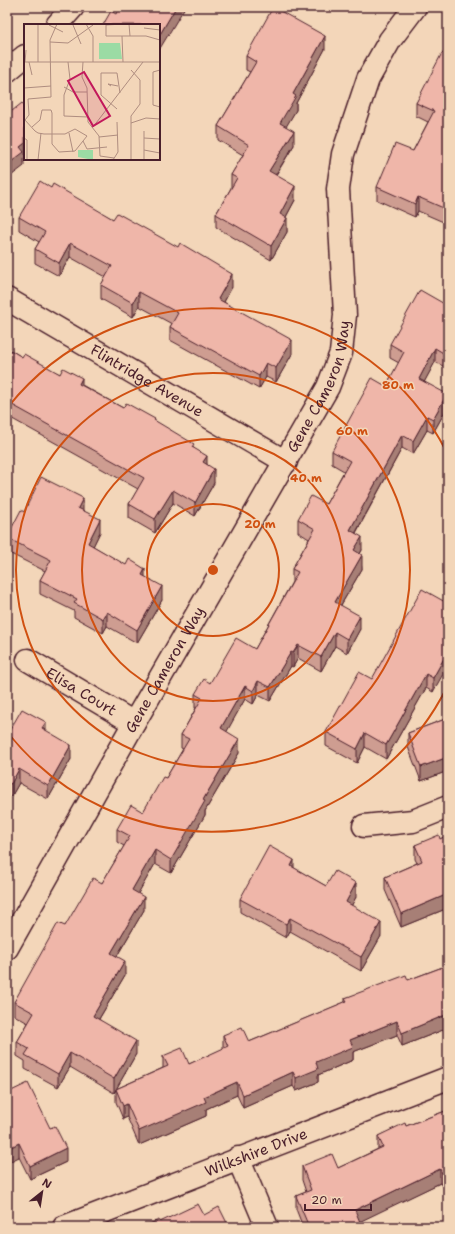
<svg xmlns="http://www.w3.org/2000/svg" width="455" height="1234" font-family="'Shantell Sans',sans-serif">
<rect width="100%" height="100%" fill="#f3d6b9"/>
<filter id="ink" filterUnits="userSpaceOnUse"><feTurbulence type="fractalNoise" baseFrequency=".025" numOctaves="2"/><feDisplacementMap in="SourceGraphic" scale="8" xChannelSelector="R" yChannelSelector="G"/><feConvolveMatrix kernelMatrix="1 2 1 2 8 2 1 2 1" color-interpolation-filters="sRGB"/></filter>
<g filter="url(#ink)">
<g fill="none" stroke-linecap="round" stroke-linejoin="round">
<defs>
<g id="street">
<polyline points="57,25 73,7"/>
<polyline points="7,71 25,56"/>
<path id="s1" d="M 7,299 L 286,462"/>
<path id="s2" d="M 28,660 L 134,723"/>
<polyline points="364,826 413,821 448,807"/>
<path id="s3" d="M 7,948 L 134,723 L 328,387 L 341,353 L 345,315 L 338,189 L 343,154 L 368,79 L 390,40 L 415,7"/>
<polyline points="238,1158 267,1227"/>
<path id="s4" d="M 64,1227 L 448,1078"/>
</g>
</defs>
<use href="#street" stroke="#4a1f2b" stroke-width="25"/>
<use href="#street" stroke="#f3d6b9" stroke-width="22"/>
</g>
<g fill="#ce9d91" stroke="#4a1f2b">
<polygon points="325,49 296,103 296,110 286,126 294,145 276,175 295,200 286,217 287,232 271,260 216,227 216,214 231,188 231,175 243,155 218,140 218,126 250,72 246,70 246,56"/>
<polygon points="448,56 448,224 418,211 415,217 377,200 377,187 413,151 428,122 416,116 416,103"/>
<polygon points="51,188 113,219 232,287 224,302 292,354 276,382 266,377 259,389 170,340 170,327 172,324 139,306 133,317 101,299 101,285 106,277 70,257 59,276 35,263 35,249 39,242 19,230 19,217"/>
<polygon points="448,306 448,361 445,367 435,362 424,382 447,408 433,433 427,430 413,454 402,448 356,533 362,550 360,554 362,569 341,605 360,629 347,653 335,646 321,671 298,658 293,667 291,666 270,701 258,695 253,704 245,699 226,732 239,753 205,811 205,815 171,873 155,864 138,893 144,910 117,956 125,975 99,1019 136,1054 116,1089 163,1068 163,1056 189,1064 223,1049 223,1035 249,1042 345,1002 345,998 408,980 448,965 448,1028 402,1046 397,1035 353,1052 353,1060 318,1075 318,1082 296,1091 293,1086 243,1108 237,1095 206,1109 206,1116 139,1145 127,1117 123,1119 116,1102 116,1089 114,1093 70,1067 58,1087 25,1069 25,1061 17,1056 17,1042 28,1023 14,1015 14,1002 65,926 102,883 124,846 117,842 117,829 143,812 166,778 183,749 181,748 181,735 196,708 195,708 195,694 255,649 292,582 292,569 309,539 298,532 298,519 326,504 344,471 332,464 332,451 386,386 399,363 390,358 390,344"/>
<polygon points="7,348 22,357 60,374 82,385 123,408 155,421 194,448 207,464 214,483 195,516 173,503 155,533 129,518 129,504 138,489 7,416"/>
<polygon points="83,510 100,532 93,546 145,577 162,600 137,643 107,626 103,633 74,617 74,611 40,594 40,580 45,571 7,552 7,537 24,512"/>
<polygon points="447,603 433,692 426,688 386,759 365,747 357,763 326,746 326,732 372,679"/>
<polygon points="448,718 448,771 421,781 408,747 408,733"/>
<polygon points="46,731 71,759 48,799 19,783 11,797 7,795 7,735"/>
<polygon points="448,835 448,908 401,927 385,890 385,877 417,863 415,859 415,845 440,839"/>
<polygon points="294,868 326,886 356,897 351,906 381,936 361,971 290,931 286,938 240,912 240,899"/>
<polygon points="7,1093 66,1162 30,1179 19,1157"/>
<polygon points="448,1110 442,1186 440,1183 359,1221 362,1227 303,1227 296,1209 296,1196 306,1192 302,1180 302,1166 338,1168 378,1149 378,1136 406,1126"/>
</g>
<g fill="#a77f76" stroke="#4a1f2b">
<polygon points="176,7 185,7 159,50 159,36"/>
<polygon points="325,36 325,49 296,103 296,110 280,137 280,123 293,94"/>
<polygon points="294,131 294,145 269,185 269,171"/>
<polygon points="25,143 25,157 24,158 24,166 7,179 7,165 20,147"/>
<polygon points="295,186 295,200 280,228 280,214"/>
<polygon points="418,197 418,211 415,217 415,204"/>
<polygon points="287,218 287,232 271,260 271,246"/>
<polygon points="70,243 70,257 59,276 59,263"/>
<polygon points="232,274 232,287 218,313 218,299"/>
<polygon points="139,292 139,306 133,317 133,303"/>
<polygon points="292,340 292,354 276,382 276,368"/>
<polygon points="435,348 435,362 419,392 419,379"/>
<polygon points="448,348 448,361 445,367 445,354"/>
<polygon points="266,363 266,377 259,389 259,376"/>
<polygon points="82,378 82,392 79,384"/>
<polygon points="447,394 447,408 433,433 433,419"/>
<polygon points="427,416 427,430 413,454 413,441"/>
<polygon points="402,435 402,448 350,543 350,530"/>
<polygon points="207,456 207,470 203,462"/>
<polygon points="214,469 214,483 195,516 195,503"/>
<polygon points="173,490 173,503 155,533 155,519"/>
<polygon points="83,498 83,512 78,508"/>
<polygon points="100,519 100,532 88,557 88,543"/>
<polygon points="362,537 362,550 354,564 354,550"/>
<polygon points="362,555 362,569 335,615 335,602"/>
<polygon points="145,569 145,582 142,575"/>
<polygon points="162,586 162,600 137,643 137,630"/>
<polygon points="107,612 107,626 103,633 103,619"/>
<polygon points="360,616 360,629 347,653 347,639"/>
<polygon points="335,632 335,646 321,671 321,657"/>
<polygon points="298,645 298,658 293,667 293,653"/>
<polygon points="448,651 448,665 433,692 433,678"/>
<polygon points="291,652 291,666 270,701 270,687"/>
<polygon points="426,674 426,688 386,759 386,745"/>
<polygon points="258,681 258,695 253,704 253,691"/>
<polygon points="245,686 245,699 221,742 221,728"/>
<polygon points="46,722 46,736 42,728"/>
<polygon points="365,733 365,747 357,763 357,749"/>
<polygon points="239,739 239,753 205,811 205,815 171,873 171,860 203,800"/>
<polygon points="71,745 71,759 48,799 48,786"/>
<polygon points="448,757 448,771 421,781 421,767"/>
<polygon points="19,769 19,783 11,797 11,784"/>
<polygon points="155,850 155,864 132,904 132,890"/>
<polygon points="294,860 294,874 291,866"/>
<polygon points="356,883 356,897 346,916 346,902"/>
<polygon points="448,894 448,908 401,927 401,914"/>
<polygon points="144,897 144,910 111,966 111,953"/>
<polygon points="290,918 290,931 286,938 286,924"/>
<polygon points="381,922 381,936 361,971 361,957"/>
<polygon points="125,961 125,975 93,1029 93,1016"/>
<polygon points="448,1014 448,1028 402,1046 402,1033"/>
<polygon points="397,1021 397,1035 353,1052 353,1060 318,1075 318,1082 296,1091 296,1078 316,1062 350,1040"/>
<polygon points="136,1041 136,1054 114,1093 114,1079"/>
<polygon points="70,1053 70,1067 58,1087 58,1074"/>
<polygon points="293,1072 293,1086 243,1108 243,1095"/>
<polygon points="237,1082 237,1095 206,1109 206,1116 139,1145 139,1131 204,1097"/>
<polygon points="127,1104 127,1117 123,1119 123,1106"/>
<polygon points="19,1143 19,1157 7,1163 7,1149"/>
<polygon points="66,1148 66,1162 30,1179 30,1166"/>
<polygon points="440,1169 440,1183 355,1224 355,1210"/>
<polygon points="448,1170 448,1184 442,1186 442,1173"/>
</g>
<g fill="#efb6a9" stroke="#4a1f2b">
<polygon points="120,7 176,7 159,36 159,25 103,25 111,11 116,14"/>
<polygon points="273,7 325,36 293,94 296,96 280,123 294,131 269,171 295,186 280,214 287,218 271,246 216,214 237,178 231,175 249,145 218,126 256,62 246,56"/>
<polygon points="442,53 448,56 448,210 418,197 415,204 377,187 395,144 413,151 434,111 416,103"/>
<polygon points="22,103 25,107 25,143 20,147 24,152 7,165 7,115"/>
<polygon points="40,181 51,188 53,184 113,219 117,213 178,247 180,243 232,274 218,299 292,340 276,368 266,363 259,376 170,327 178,313 139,292 133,303 101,285 112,266 70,243 59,263 35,249 45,232 19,217"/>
<polygon points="420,290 448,306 448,348 445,354 435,348 419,379 447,394 433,419 427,416 413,441 402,435 350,530 362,537 354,550 362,555 335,602 360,616 347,639 335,632 321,657 298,645 293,653 291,652 270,687 258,681 253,691 245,686 221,728 239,739 203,800 205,801 171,860 155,850 132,890 144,897 111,953 125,961 93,1016 136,1041 114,1079 70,1053 58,1074 25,1055 29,1049 17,1042 34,1013 14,1002 58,923 65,926 93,878 102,883 130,836 117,829 131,805 143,812 163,777 166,778 189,739 181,735 202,698 195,694 204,679 210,683 236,638 255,649 298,572 292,569 315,529 298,519 311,496 326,504 350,461 332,451 372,378 386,386 404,352 390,344"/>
<polygon points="7,348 22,357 24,354 60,374 63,368 82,378 79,384 123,408 126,403 155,419 154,420 194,444 192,447 207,456 203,462 214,469 195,503 173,490 155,519 129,504 144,478 7,402"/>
<polygon points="41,477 83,498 78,508 100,519 88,543 126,565 129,559 145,569 142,575 162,586 137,630 107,612 103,619 74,603 77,599 40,580 51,560 7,538 7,537 21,510 24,512"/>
<polygon points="422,589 447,603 448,602 448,651 433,678 426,674 386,745 365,733 357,749 326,732 359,672 372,679"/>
<polygon points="22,709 46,722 42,728 71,745 48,786 19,769 11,784 7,782 7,735"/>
<polygon points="448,718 448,757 421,767 408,733"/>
<polygon points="439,835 440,839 448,835 448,894 401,914 385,877 422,861 415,845"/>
<polygon points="269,846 294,860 291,866 326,886 335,871 356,883 346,902 381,922 361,957 290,918 286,924 240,899"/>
<polygon points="448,965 448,1014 402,1033 397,1021 350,1040 353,1047 316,1062 318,1069 296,1078 293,1072 243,1095 237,1082 204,1097 206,1102 139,1131 127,1104 123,1106 116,1089 168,1066 163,1056 182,1048 189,1064 228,1046 223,1035 242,1027 249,1042 347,1001 345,998 406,975 408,980"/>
<polygon points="28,1083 50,1128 55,1126 66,1148 30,1166 19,1143 7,1149 7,1093"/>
<polygon points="448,1110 448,1170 442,1173 440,1169 355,1210 362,1227 309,1227 296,1196 311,1190 302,1166 332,1154 338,1168 383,1147 378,1136 405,1123 406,1126"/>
<polygon points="198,1204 204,1215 219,1207 229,1227 142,1227 159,1220 160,1222"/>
</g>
</g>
<g fill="none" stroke="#d05011" stroke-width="2">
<circle cx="213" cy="570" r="66"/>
<circle cx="213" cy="570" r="131"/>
<circle cx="213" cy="570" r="197"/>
<path d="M447 687A262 262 0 0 1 8 733M8 407A262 262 0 0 1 447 453"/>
</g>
<g text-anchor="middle" stroke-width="3" stroke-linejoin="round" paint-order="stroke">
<g font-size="15" fill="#4a1f2b" stroke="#f3d6b9">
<text dy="5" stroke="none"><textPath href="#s1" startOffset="162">Flintridge Avenue</textPath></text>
<text dy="5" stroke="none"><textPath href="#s3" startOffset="644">Gene Cameron Way</textPath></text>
<text dy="5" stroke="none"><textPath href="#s3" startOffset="320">Gene Cameron Way</textPath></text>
<text dy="5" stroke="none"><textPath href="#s2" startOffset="62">Elisa Court</textPath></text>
<text dy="5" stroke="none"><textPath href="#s4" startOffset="206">Wilkshire Drive</textPath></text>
</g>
</g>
<g transform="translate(24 24)">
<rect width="136" height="136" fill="#f3d6b9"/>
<path d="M 75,19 L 96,19 L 98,35 L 75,35 ZM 54,126 L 69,126 L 69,136 L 54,133 Z" fill="#9bdba4"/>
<path fill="none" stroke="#af8d80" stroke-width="1" d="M 14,0 L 14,38M 62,0 L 69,12 L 69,38M 82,0 L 82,12 L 122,12 L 136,16M 105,0 L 106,12M 25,1 L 39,8M 49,1 L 57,20M 82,1 L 99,0M 120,4 L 136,6M 98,12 L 99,38M 26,18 L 44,19 L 69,1M 0,38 L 136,38M 1,38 L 2,26M 5,38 L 8,51M 44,38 L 46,55 L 40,71 L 40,92 L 64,93M 59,38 L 58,53 L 63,64 L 64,98 L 75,112 L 76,132 L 90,134M 107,46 L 116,56 L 116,80 L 107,92 L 107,136M 136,46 L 129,48 L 129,81 L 136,83M 87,62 L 84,60 L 94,62M 40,63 L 49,68 L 63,68M 0,64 L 27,62M 93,85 L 77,71 L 77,49 L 93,49 L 96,69M 0,95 L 11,107 L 14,109 L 20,110 L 41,110 L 51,105 L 63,112 L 51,127 L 35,128 L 28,120 L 28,89 L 27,86 L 18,86 L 16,96 L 8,103M 1,96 L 5,91 L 4,75 L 27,73 L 26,16 L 33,0M 107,99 L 122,94 L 136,95M 69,103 L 119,38M 120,107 L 120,136M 45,109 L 49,128M 75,113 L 94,111M 0,114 L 3,116 L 3,136M 120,114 L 136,115M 59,117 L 63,125 L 83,123M 120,126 L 136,129M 14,136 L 17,109M 89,136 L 94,128 L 93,98"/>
<path fill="#c2185b" fill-opacity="0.15" stroke="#c2185b" stroke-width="2" d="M 60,48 L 86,92 L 69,102 L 44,57 Z"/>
<rect width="136" height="136" fill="none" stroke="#4a1f2b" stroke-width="2"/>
</g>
<circle cx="213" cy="570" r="6" fill="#d05011" stroke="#f3d6b9" stroke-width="2"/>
<g font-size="12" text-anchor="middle" font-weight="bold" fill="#d05011" stroke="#f3d6b9" stroke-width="3" stroke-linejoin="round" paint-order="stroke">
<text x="398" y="389">80 m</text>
<text x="352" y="435">60 m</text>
<text x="306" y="482">40 m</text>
<text x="260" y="528">20 m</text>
</g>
<rect width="455" height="1234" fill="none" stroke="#f3d6b9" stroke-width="24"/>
<rect x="12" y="12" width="431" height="1210" fill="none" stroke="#4a1f2b" stroke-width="1.5" filter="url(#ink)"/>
<g transform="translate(42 1192) rotate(30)" stroke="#f3d6b9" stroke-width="3" paint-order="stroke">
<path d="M0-3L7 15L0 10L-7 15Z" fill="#4a1f2b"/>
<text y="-6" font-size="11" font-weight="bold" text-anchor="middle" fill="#4a1f2b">N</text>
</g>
<path d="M305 1204v6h66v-6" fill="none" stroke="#4a1f2b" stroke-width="2"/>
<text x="311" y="1204" font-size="12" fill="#4a1f2b" stroke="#f3d6b9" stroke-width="3" paint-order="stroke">20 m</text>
</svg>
